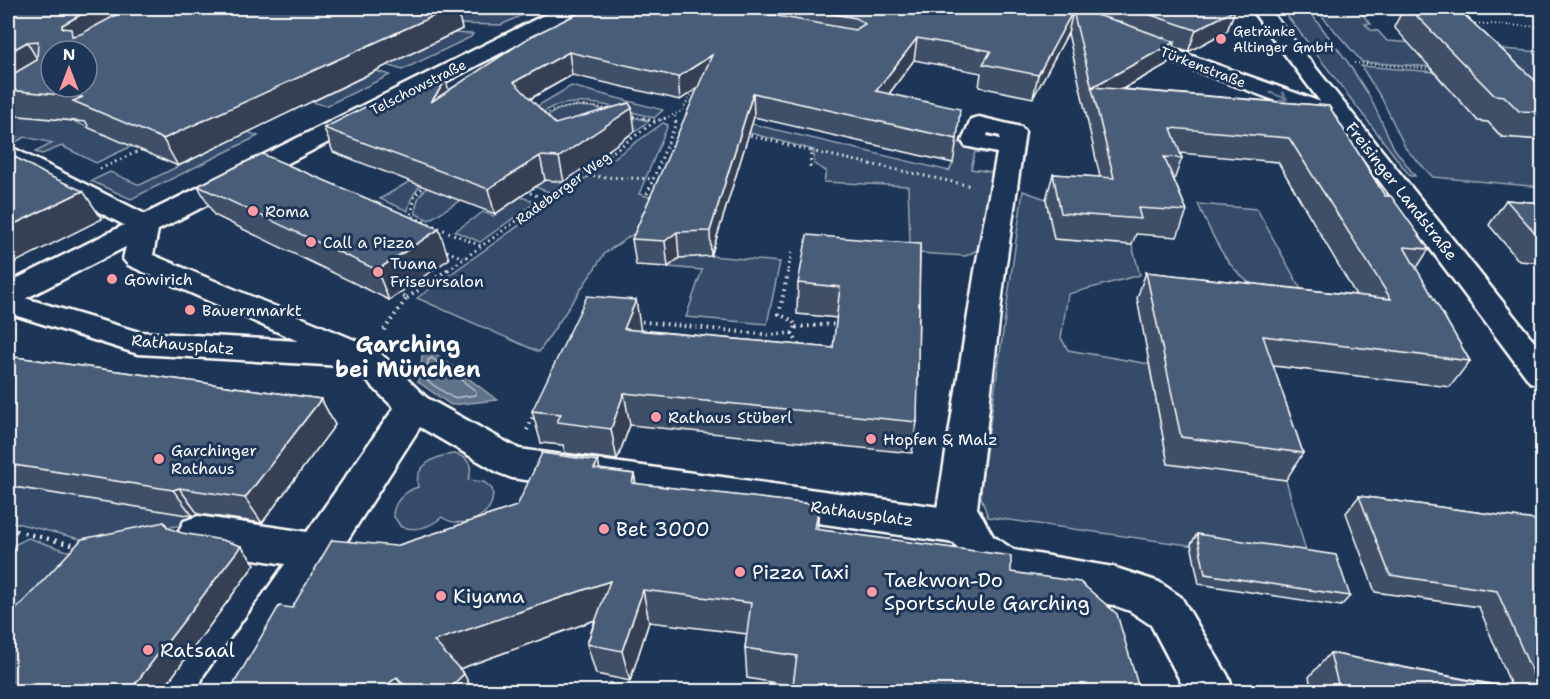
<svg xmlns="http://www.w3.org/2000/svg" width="1550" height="699" font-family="'Shantell Sans',sans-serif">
<rect width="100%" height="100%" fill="#1d3557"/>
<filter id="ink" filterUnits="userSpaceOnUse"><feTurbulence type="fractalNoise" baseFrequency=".0167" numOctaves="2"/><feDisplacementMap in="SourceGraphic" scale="12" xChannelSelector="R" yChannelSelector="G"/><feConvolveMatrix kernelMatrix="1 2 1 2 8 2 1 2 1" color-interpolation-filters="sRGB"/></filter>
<g filter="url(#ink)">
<g fill="#364b69" stroke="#9aa5b4" stroke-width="1.5">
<polygon points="519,8 537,8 501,25 407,23 415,14 514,15"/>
<polygon points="1281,8 1307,8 1347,61 1370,97 1394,148 1415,176 1410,176"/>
<polygon points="1315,8 1356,8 1371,24 1365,24 1371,30 1378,31 1387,41 1542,52 1542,103 1491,71 1362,62"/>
<polygon points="432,32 473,34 471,37 402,70 387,65"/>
<polygon points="1361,66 1434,72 1444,84 1453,84 1448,88 1456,97 1465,98 1470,112 1478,121 1488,122 1501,137 1542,140 1542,187 1433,177 1406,149 1382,99"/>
<polygon points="376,71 390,75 326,106 312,102"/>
<path d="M 571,86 L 663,110 L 654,118 C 620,109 587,96 552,107 L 462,160 L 452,157 Z"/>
<polygon points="575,106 593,107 649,121 626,138 613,132 564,182 549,192 468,163 557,110"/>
<polygon points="8,109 42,118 73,121 132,146 96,163 62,146 42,154 35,152 53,143 25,137 8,146 8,143 17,137 8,136 8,118 12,115"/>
<polygon points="693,110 949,171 953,163 955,142 990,149 995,154 975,152 971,169 992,172 981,248 966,256 886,251 887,243 910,242 908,186 824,182 826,171 814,164 814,150 691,117"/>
<polygon points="663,123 668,125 639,194 653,198 639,230 605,253 539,352 417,298"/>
<polygon points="248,132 258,136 131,199 91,181 110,172 140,185"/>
<path d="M 437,165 C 426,182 410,191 408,211 L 380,199 Z"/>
<path d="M 434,182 L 486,184 L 429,220 L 416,214 C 415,198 421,192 434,182 Z"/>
<polygon points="1023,191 1046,199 1054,239 1132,245 1140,275 1068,294 1061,338 1068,350 1149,364 1168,463 1286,480 1309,562 988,517 980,494"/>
<polygon points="521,197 536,202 480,242 455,231 483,212 493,216"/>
<path d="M 1198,204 L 1257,209 L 1310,306 C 1295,301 1279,298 1265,292 C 1228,275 1214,239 1198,204 Z"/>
<polygon points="699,255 780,262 767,324 686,317 702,270 668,267 679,258"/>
<path d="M 454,454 C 469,457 474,466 468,480 L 484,482 L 492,489 C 499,515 461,532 442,517 C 429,528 417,531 401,527 L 393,515 C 394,501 405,491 418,487 C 413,466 436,455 454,454 Z"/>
<polygon points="8,486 192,515 183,525 96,539 80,539 8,521"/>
<polygon points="28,538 67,551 91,551 8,660 8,548"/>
</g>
<polygon fill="#617289" stroke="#a0aab8" stroke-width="1.5" points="424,345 497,400 451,405 418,382"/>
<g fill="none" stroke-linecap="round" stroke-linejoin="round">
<polygon stroke="#c0c7d0" stroke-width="1.5" points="432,358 476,391 476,395 453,398 426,380 428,360"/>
<defs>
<polygon id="pedestrian" points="145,217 155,219 159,225 153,255 376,349 427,398 519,449 968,511 982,516 988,528 982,540 968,545 512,478 499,473 420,427 250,692 200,692 206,676 285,564 198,550 184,545 178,533 184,521 198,516 307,532 394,408 350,364 342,366 138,354 8,313 8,293 139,332 298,341 128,265 123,259 131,225 135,219"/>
<g id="minor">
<polygon points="558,8 580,8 578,12 505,51 19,302 8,305 8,283 124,225 8,165 8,148 17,150 145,214"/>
<polygon points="1128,33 1349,112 1353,117 1349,122 1341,124 1333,122 1121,43 1118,39 1121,35"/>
<path d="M 979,117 L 1021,127 L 1025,132 L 1005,271 L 977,508 L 993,536 L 1014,550 L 1113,567 L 1159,582 L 1181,597 L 1228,676 L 1234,692 L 1186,692 L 1151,625 L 1130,611 L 1113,605 L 1004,585 L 989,580 L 963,560 L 937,509 L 975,271 L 997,153 L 965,146 L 962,141 L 971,119 ZM 988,133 L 1000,136 L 1000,139 L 987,136 Z"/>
</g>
<polygon id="tertiary" points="1250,8 1268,8 1542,351 1542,386 1530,382"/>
</defs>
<use href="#pedestrian" stroke="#fff" stroke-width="5"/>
<use href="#minor" stroke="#fff" stroke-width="5"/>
<use href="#tertiary" stroke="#fff" stroke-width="5"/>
<g stroke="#fff" stroke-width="2" stroke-dasharray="1 3" stroke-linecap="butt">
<polyline points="1471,23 1542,27"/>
<polyline points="1354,63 1434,69"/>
<polyline points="630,115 649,120"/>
<path d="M 541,116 C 564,104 586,104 611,110"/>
<polyline points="675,116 676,120"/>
<polyline points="661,120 682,111 696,86"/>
</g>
<g stroke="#fff" stroke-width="3" stroke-dasharray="1.5 4" stroke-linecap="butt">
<polyline points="643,118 655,121"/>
<polyline points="745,134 811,151 810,167"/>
<polyline points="811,151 971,186"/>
<polyline points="100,169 141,150"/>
<polyline points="582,176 654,179"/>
<polyline points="426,185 415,195 411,216 481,246"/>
<polyline points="525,191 548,200"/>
<polyline points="647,194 676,123 675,118"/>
<polyline points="442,249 463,258"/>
<polyline points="448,270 656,121 666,118"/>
<polyline points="788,270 792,252"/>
</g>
<g stroke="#fff" stroke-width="4" stroke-dasharray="1.5 4.5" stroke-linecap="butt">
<polyline points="407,298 450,268"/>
<polyline points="636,321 770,335 792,333 796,327 793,321 779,314 789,268"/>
<polyline points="796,327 838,324"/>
<polyline points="384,330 407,298 399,294"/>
<polyline points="792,333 800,348"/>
<polyline points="527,430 535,412"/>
</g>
<g stroke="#fff" stroke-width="4.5" stroke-dasharray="2 6" stroke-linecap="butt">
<polyline points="8,529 73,545 81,544"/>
<polyline points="608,692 612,678"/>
<polyline points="768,692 770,682"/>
</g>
<use href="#pedestrian" fill="#1d3557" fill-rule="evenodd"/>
<use href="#minor" fill="#1d3557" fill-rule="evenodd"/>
<use href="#tertiary" fill="#1d3557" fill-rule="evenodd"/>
</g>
<g fill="#405068" stroke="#fff" stroke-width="1.5">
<polygon points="8,8 124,10 129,8 457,8 462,29 178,166 89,128 86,122 8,115"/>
<polygon points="589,8 1233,8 1235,10 1227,31 1188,52 1173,47 1167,64 1123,89 1329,106 1385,196 1429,249 1416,269 1470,361 1450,387 1273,366 1303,453 1286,480 1168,464 1137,298 1146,272 1356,295 1278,162 1180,153 1182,158 1174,180 1187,211 1177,237 1136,234 1132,245 1054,239 1046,199 1053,174 1100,177 1068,33 1033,98 979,87 981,73 914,60 889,94 957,139 953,163 754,117 711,256 679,258 668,267 636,265 632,239 698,88 680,100 572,75 530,99 555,124 635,131 564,182 545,180 495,214 333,152 324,128 384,111 449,90"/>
<polygon points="1404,8 1457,8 1542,87 1542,140 1502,137 1488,122 1478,121 1394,27"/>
<polygon points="198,186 449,259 389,300 214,215"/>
<polygon points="1506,200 1542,203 1542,263 1519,261 1489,225"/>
<polygon points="920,244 917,422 912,453 630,425 617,460 565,453 563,445 541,443 532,411 636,300 640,330 833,348 837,318 797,314 798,283"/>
<polygon points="8,356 321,399 335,425 262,523 198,514 193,516 8,486"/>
<polygon points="599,469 634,474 636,484 819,505 817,529 793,686 747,678 745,648 747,634 649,622 630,681 596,674 587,644 595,620 459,669 464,674 473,692 229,692 292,608 396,546 517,506"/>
<polygon points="1359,496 1542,521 1542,692 1312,692 1309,677 1330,653 1512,688 1479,607 1375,592 1346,513"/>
<polygon points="164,522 169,529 255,564 161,692 8,692 8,618"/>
<polygon points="1197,534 1350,596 1341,606 1199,584 1191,544"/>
</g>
<g fill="#344155" stroke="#fff" stroke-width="1.5">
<polygon points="93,8 123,8 128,17 78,48 62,28 62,25"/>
<polygon points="451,8 457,8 462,29 178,166 163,139"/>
<polygon points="1235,10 1227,31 1188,52 1196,30"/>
<polygon points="1073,11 1068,33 1033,98 1038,75"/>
<polygon points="917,38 914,60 874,114 876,91"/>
<polygon points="27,42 42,67 8,89 8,53"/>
<polygon points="1175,42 1167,64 1096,104 1092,87"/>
<polygon points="569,52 572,75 519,105 514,82"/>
<polygon points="712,55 713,77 680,100 678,77"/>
<polygon points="446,80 452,103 431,102"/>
<polygon points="753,93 754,117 711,256 710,231"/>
<polygon points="632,108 635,131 564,182 559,157"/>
<polygon points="540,156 545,180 495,214 488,189"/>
<polygon points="83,191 102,219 8,266 8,227"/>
<polygon points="439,229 449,259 389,300 377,270"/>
<polygon points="677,232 679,258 668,267 665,241"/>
<polygon points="636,300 641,332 624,329"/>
<polygon points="624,393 630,425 617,460 611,429"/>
<polygon points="321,399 335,425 262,523 245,498"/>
<polygon points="598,461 605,494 594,469"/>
<polygon points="634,474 640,507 632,483"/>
<polygon points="179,488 198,514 193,516 173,490"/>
<polygon points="819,505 817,538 815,529"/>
<polygon points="241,546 255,564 161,692 129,692"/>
<polygon points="610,581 617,612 451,672 434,641"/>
<polygon points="643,590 649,622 630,681 622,651"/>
<polygon points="464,674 473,692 445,692"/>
<polygon points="397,677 406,692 378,692"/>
</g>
<g fill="#4a5d79" stroke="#fff" stroke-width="1.5" fill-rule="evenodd">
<path d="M 8,8 L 93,8 L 62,25 L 62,28 L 71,29 L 72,36 L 81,34 L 129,8 L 451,8 L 163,139 L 73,101 L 83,97 L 8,90 L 8,77 L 37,60 L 38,41 L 27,42 L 8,53 ZM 51,51 L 87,51 L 87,87 L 51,87 Z"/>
<polygon points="589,8 733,8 855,30 865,24 856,18 798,8 1071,8 1117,21 1175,42 1092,87 1329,106 1385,196 1391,196 1429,249 1404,247 1470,361 1263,336 1303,453 1181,437 1146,272 1391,299 1289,138 1171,128 1182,158 1164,157 1187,211 1138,208 1141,219 1061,213 1053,174 1114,178 1073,11 1038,75 983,64 991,51 917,38 876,91 960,109 957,139 753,93 710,231 677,232 665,241 632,239 712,55 678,77 569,52 514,82 555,124 629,103 632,108 559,157 540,156 488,189 324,128 369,105 384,111 446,80 431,102 530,37"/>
<polygon points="1127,8 1233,8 1235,10 1196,30 1145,13"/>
<polygon points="1409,8 1457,8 1542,87 1542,112 1519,111 1504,96 1494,95"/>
<polygon points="8,153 47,175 83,191 8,227"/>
<polygon points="262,154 439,229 377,270 198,186"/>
<polygon points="1506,200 1542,203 1542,237 1538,236"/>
<polygon points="807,235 920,244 917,422 624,393 611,429 557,422 561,414 532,411 587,296 636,300 624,329 833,348 840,287 798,283"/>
<polygon points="8,356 321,399 245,498 179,488 173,490 8,464"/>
<polygon points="542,453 598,461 594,469 634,474 632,483 819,505 815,529 1011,556 1011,572 1080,582 1117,614 1140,692 792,692 797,656 745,648 751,603 643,590 622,651 587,644 610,581 434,641 464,674 445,692 411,692 397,677 378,692 229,692 279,606 292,608 332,540 396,546 517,506"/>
<polygon points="1359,496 1542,521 1542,687 1538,686 1497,591 1390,575"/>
<polygon points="164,522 168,528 182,533 222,540 241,546 129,692 33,692 34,689 8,683 8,618 82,539"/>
<polygon points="1197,534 1336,555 1350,596 1205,574"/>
<polygon points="1330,653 1528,692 1340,692"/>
</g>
<defs><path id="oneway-shaft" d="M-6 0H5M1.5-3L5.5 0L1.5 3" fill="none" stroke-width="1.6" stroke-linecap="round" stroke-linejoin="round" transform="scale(1.5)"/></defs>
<use stroke="#6c7c92" href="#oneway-shaft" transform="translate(1279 96) rotate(21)"/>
</g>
<g fill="#ff9aa2" stroke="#1d3557" stroke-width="2">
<circle cx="1221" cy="39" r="6"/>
<circle cx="253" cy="211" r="6"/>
<circle cx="311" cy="242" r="6"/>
<circle cx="378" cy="272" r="6"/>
<circle cx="112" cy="279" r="6"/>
<circle cx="190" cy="310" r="6"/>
<circle cx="656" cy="417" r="6"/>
<circle cx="871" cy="439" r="6"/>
<circle cx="159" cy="459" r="6"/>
<circle cx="604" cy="529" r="6"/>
<circle cx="740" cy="572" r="6"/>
<circle cx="872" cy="592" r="6"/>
<circle cx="441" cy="596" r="6"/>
<circle cx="148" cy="650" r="6"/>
</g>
<g text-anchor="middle" stroke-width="6" stroke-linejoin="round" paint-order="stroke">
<g font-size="14" fill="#fff" stroke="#1d3557" text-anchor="start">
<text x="1233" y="36">Getränke<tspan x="1233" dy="16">Altinger GmbH</tspan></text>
</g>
<g font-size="14" fill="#fff" stroke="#1d3557">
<text transform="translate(1203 67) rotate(21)" y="5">Türkenstraße</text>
<text transform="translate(418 87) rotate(-27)" y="5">Telschowstraße</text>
<text transform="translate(563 188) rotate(-36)" y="5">Radeberger Weg</text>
</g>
<g font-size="16" fill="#fff" stroke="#1d3557">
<text transform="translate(1402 191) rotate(52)" y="6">Freisinger Landstraße</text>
<text transform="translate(183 344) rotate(5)" y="6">Rathausplatz</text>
<text transform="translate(862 513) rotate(8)" y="6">Rathausplatz</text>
</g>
<g font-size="16" fill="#fff" stroke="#1d3557" text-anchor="start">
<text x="265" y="217">Roma</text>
<text x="323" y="248">Call a Pizza</text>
<text x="390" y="269">Tuana<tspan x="390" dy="18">Friseursalon</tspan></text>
<text x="124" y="285">Gowirich</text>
<text x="202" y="316">Bauernmarkt</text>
<text x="668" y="423">Rathaus Stüberl</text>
<text x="883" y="445">Hopfen &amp; Malz</text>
<text x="171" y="456">Garchinger<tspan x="171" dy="18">Rathaus</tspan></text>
</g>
<g font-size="20" fill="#fff" stroke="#1d3557" text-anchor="start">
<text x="616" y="536">Bet 3000</text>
<text x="752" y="579">Pizza Taxi</text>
<text x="884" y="587">Taekwon-Do<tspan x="884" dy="23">Sportschule Garching</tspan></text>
<text x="453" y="603">Kiyama</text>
<text x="160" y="657">Ratsaal</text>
</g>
<g font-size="22" font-weight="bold" fill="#fff" stroke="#1d3557">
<text x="408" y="352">Garching<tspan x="408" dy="25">bei München</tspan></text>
</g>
</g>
<rect width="1550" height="699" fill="none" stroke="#1d3557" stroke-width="30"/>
<rect x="15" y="15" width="1520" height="669" fill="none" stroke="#fff" stroke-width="2" filter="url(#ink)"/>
<g transform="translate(69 69)"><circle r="28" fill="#1d3557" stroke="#77869a" stroke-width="1.5"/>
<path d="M0-4.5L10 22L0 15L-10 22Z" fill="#ff9aa2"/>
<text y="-9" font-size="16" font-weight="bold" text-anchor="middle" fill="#ffffff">N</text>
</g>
</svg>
